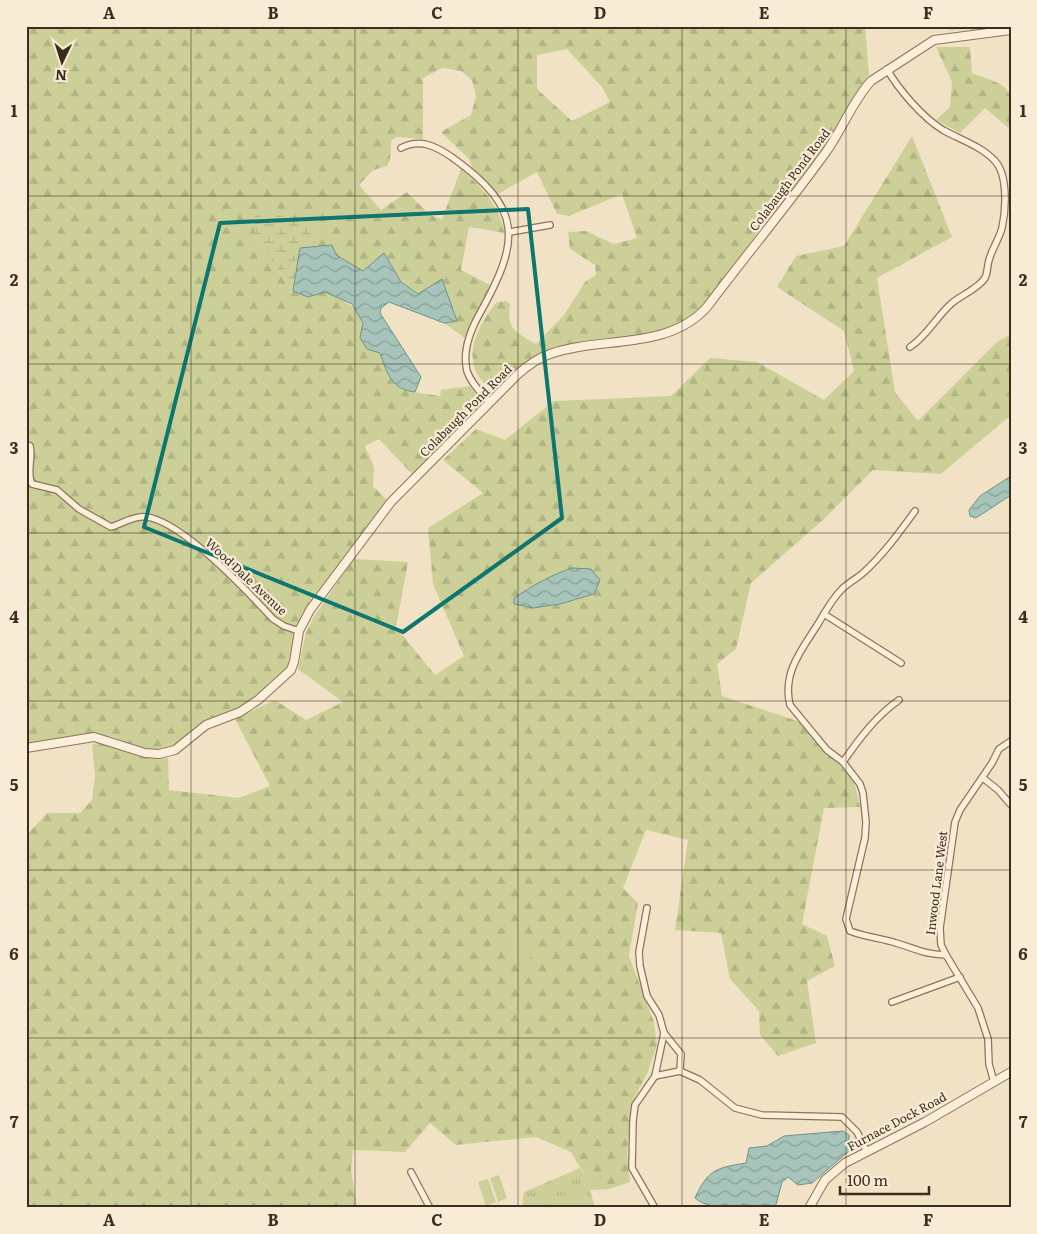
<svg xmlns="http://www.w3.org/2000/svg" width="1037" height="1234" font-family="Literata,serif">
<defs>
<pattern id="forest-firs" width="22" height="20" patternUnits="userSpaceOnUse" patternTransform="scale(1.25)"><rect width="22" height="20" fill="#ccd098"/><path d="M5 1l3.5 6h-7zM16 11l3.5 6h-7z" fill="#b0b383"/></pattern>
<pattern id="wetland-marsh" width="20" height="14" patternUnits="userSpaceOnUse" patternTransform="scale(1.25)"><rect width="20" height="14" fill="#ccd098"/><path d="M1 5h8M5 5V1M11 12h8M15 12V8" fill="none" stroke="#b0b383"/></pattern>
<pattern id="park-tufts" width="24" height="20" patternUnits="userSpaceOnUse" patternTransform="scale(1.25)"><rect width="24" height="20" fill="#ccd098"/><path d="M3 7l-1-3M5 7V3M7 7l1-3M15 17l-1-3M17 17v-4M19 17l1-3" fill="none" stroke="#b0b383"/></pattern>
<pattern id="water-waves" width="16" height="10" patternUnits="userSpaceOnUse" patternTransform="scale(1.25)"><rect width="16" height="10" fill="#a7c4ba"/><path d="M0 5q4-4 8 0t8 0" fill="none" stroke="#899f97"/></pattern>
</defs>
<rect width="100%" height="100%" fill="#f1e2c5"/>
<g fill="url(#forest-firs)" fill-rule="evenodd">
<path d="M 26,26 L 865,26 L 869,75 C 853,98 842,123 826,146 C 803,181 773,210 749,244 C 730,269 712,307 684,322 C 655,337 616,340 584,344 C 569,346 554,347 540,354 C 522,363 508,378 494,392 C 458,366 473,331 497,302 L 506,301 L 510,304 C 506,329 516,332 536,344 L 564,315 L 585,282 L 596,275 L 595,265 L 570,249 L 568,232 L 586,231 L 614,244 L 637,238 L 622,194 L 569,216 L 557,214 L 537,172 L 498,194 L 473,170 L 469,159 L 441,132 L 471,115 L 476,96 L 472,80 L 461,71 L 442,68 L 423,78 L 423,139 L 396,137 L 391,141 L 390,160 L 387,166 L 373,170 L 359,185 L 381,210 L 407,192 L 430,215 L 442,219 L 461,169 C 482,187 499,205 505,233 L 469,227 L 461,270 L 490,285 L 465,338 L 444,323 L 457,321 L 401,282 L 384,253 L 363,271 L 335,255 L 332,245 L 316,247 L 314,228 L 254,236 L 293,291 L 308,297 L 325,292 C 360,308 361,310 367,349 L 380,353 C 393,393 402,390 440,396 L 441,390 L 470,386 L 482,404 L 432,458 L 412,474 L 379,439 L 365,446 L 374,467 L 373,486 L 387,500 L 297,624 L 291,662 L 287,670 L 249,702 L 235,711 L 202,723 L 179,743 L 162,751 L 145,750 L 113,737 L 87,733 L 26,745 ZM 567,49 L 602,87 L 610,102 L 572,121 L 537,89 L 537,55 Z"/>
<polygon points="948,26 1002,26 974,32 970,29 949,30"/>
<path d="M 936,47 L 970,47 L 972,73 C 1015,89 1011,85 1011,130 L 985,108 L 960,133 L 936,120 L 950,107 L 952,82 Z"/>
<path d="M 912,136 L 952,237 L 877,278 L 895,392 L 918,421 L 997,342 L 1011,334 L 1011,415 L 941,474 L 873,470 L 823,520 L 751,583 L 736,649 L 717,664 L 722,696 L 800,722 L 854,781 L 860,807 L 824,808 L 802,924 L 827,936 L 835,966 L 807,981 L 816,1043 L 778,1056 L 760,1035 L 759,1011 L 730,979 L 721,933 L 675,930 L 688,840 L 646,830 L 623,888 L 638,903 L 629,956 L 654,1022 L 657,1045 L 647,1074 L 631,1104 L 627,1155 L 630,1182 L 609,1189 L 590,1190 L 587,1179 L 571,1152 L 536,1137 L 456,1145 L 430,1123 L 405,1152 L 353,1150 L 351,1169 L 357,1208 L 26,1208 L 26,836 L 47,813 L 80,813 L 92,800 L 95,776 L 92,745 L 100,742 L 145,758 L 168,758 L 169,790 L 239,798 L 270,786 L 235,719 L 275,700 L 306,720 L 343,702 L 298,669 L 306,633 L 313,618 L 354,559 L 408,562 L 396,627 L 435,675 L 464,656 L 433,584 L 428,528 L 483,493 L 443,460 L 476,429 L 505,440 L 554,401 L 671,396 L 710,358 L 757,362 L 824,400 L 854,371 L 844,331 L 777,287 L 796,256 L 844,246 ZM 554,575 L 594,594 L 560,604 L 533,608 L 514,598 Z"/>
</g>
<polygon fill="url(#wetland-marsh)" points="267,211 314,228 316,247 300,248 293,291 254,236 254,217"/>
<polygon fill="url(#park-tufts)" points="580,1168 587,1179 595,1208 522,1208 524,1192"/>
<g fill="#ccd098">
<polygon points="520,935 532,957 521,963 509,941"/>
<polygon points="499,1175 507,1198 498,1202 490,1178"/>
<polygon points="488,1179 496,1202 486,1206 478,1182"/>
<polygon points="568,1194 586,1194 589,1208 560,1208 558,1197"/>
</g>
<g fill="url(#water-waves)" stroke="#6d9388">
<path d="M 332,245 L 336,255 L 363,271 L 384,253 L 401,282 L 418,294 L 442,279 L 457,321 L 444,323 L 389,302 L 381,308 L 380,313 L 421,377 L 415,392 C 392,390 387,373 380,353 L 367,349 L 360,338 L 363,323 L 352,304 L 325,292 L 308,297 L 293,291 L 300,248 Z"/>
<polygon points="1011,476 1011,495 976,518 970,516 969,510 980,496"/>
<path d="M 572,568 L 591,569 L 600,580 L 594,594 L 560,604 L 533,608 L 514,604 L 514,598 C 532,586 551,575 572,568 Z"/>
<path d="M 843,1131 L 849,1135 L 849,1151 L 812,1183 L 798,1185 L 788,1177 L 782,1182 L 775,1208 C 752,1208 712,1213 695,1198 C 708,1170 715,1168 746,1163 L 749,1148 L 767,1146 L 784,1136 Z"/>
</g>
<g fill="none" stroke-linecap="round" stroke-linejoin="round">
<defs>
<g id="minor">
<path d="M 887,69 C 898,89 923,118 943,130 C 961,140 981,146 995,161 C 1008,175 1006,210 1002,228 C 999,239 992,249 989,260 C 987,266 988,272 985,278 C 978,289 961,295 952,303 C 936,317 927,336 910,347"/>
<path d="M 401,148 C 420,138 436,146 453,158 C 524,209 520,241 480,313 C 471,329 462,351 467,371 C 471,383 481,393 489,402"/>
<polyline points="510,232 550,225"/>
<path d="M 26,444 L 30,446 C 33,458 26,473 32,484 L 57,490 L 79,509 L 111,527 C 120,524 131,518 140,517 C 175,513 250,594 273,619 L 284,626 L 299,631"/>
<path d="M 915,511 C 899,533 883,555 863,573 C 856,579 848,583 842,589 C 832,599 825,612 818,624 C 802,649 782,673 790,705 L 827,750 L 843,762 L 860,784 L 863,793 L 866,822 L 865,838 L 846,919 L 850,931 C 865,937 881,938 896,943 C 917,949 922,954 946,955 L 978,1008 L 988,1039 L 989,1064 L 994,1082"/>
<polyline points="824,614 901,663"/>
<path d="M 843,762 C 859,739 876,716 899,700"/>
<polyline points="983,778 998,790 1011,805"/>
<polyline points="647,908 639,952 640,966 647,996 659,1015 664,1033 681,1054 680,1071 700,1080 735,1108 762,1115 842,1117 857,1132 867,1152"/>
<polyline points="946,955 941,945 940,928 955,822 960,810 992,763 999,749 1011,741"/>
<polyline points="892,1002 960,977"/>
<polyline points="655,1076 680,1071"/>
<polyline points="411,1172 430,1208"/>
<polyline points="655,1208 632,1168 633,1121 635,1105 655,1076 664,1033"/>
</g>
<g id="tertiary">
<path d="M 26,748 L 94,737 L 145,753 L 159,754 L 175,750 L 206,725 L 240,712 L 258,700 L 291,670 L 294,662 L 299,631 L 310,610 L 391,502 L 517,375 C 527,366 538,358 550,354 C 600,336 668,351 707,307 C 746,255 788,205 826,152 C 842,130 852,102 871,81 L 934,40 L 1011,30"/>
<polyline points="809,1208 825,1180 845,1163 925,1122 1011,1072"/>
</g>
</defs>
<use href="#minor" stroke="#8e735a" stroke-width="8"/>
<use href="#tertiary" stroke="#8e735a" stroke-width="10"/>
<use href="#minor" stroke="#fbefda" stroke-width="5.5"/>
<use href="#tertiary" stroke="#fbefda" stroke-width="8"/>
</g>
<path fill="none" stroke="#0f766e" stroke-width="4" stroke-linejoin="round" d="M 528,209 L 562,518 L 403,632 L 144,527 L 220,223 Z"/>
<path fill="none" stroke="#3d2c1f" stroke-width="1" stroke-opacity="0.55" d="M 191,26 L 191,1208M 355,26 L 355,1208M 518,26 L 518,1208M 682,26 L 682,1208M 846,26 L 846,1208M 26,196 L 1011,196M 26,364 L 1011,364M 26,533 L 1011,533M 26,701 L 1011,701M 26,870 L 1011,870M 26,1038 L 1011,1038"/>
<g text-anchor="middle" stroke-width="4.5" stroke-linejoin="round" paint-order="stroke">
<g font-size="12" fill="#3d2c1f" stroke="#f8ecd6">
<text transform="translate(790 180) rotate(-53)" y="4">Colabaugh Pond Road</text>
<text transform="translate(466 411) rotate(-45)" y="4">Colabaugh Pond Road</text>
<text transform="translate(246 577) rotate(43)" y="4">Wood Dale Avenue</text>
<text transform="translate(937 883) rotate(-83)" y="4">Inwood Lane West</text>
<text transform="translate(897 1122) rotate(-28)" y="4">Furnace Dock Road</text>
</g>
</g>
<rect width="1037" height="1234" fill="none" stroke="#f8ecd6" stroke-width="55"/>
<g transform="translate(62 62) rotate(184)" stroke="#f8ecd6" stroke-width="4" paint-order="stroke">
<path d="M0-4L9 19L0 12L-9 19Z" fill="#3d2c1f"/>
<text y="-8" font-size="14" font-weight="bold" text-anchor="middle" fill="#3d2c1f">N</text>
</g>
<path d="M840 1186v8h89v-8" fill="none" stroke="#3d2c1f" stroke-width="2.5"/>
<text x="847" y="1186" font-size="15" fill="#3d2c1f" stroke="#f8ecd6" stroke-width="4" paint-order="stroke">100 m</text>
<rect x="28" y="28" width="982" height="1178" fill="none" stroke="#3d2c1f" stroke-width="2"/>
<g font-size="16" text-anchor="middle" font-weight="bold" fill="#3d2c1f">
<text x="109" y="19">A</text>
<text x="273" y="19">B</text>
<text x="437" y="19">C</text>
<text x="600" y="19">D</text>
<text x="764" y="19">E</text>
<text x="928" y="19">F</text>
<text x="14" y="117">1</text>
<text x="1023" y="117">1</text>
<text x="14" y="286">2</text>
<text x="1023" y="286">2</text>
<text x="14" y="454">3</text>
<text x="1023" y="454">3</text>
<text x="14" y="623">4</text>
<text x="1023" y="623">4</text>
<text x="14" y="791">5</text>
<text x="1023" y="791">5</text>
<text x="14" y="960">6</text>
<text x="1023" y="960">6</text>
<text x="14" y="1128">7</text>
<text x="1023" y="1128">7</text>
<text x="109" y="1226">A</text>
<text x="273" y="1226">B</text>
<text x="437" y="1226">C</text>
<text x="600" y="1226">D</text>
<text x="764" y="1226">E</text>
<text x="928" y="1226">F</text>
</g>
</svg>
